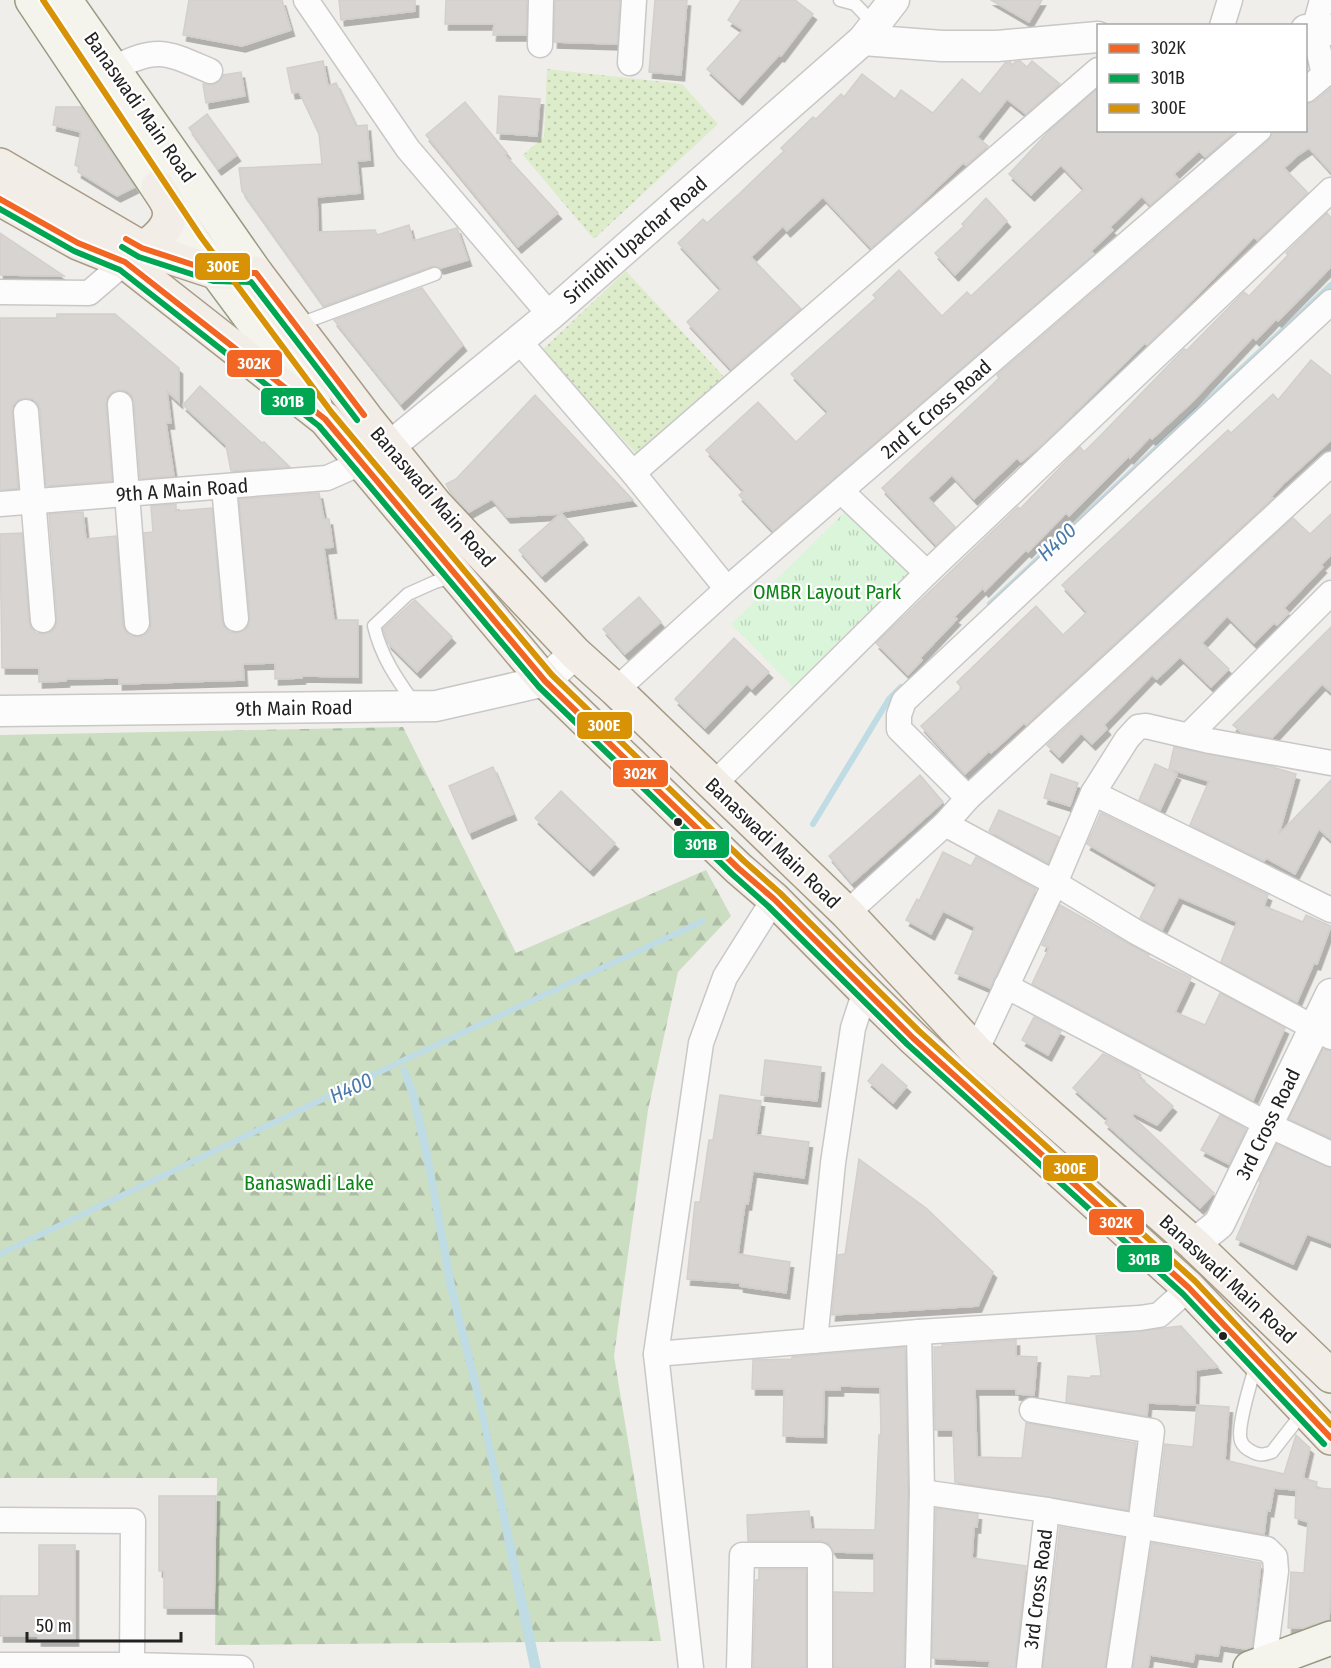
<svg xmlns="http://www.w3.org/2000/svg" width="1331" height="1668" font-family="'Fira Sans Condensed',sans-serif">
<defs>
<pattern id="grass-dots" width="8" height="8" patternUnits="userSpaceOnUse" patternTransform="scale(1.5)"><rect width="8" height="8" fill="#ddeccb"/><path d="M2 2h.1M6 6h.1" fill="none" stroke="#bdcaae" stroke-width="1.8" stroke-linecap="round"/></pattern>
<pattern id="forest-firs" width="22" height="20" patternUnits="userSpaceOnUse" patternTransform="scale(1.5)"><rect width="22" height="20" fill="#cbdec1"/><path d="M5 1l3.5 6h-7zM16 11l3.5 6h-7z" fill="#aebea6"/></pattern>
<pattern id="park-tufts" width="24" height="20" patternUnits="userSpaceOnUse" patternTransform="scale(1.5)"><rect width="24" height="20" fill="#daf5da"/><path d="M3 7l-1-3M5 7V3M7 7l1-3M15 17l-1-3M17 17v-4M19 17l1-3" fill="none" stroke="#bbd2bb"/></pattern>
<filter id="shadow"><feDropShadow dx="3.5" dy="6" stdDeviation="0" flood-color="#0004"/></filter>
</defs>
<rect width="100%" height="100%" fill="#f0eeeb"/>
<g fill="url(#grass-dots)">
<polygon points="547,69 682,84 718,124 594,239 523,155 544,137"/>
<polygon points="626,271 725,378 640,458 541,351"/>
</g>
<polygon fill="url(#forest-firs)" points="403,727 516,953 706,870 731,916 678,972 648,1110 614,1356 661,1641 215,1645 217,1478 0,1478 0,735"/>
<polygon fill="url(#park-tufts)" points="849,508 912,572 794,688 731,624"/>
<polygon fill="#bfdbe3" points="406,1066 417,1093 429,1144 456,1290 479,1381 541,1668 530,1668 480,1419 447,1288 427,1176 409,1095 400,1070"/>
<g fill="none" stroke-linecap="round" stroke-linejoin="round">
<g stroke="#bfdbe3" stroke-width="6">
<polyline points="990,604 1331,285"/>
<polyline points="813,824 889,699 901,687"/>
<polyline points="0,1254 402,1061 703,921"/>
</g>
</g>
<g fill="#d7d4d2" stroke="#d3d0cc" stroke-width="1.5" filter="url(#shadow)">
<polygon points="189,0 282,0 291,30 242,46 183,35"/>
<polygon points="339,0 415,0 415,11 341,20"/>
<polygon points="446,0 527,0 526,35 493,35 494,24 445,24"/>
<polygon points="555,0 620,0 617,44 554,42"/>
<polygon points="655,0 687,0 681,75 649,72"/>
<polygon points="741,0 795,0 813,14 781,56 779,55 739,99 707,69 743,30 728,20"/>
<polygon points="991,0 1042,0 1029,22"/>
<polygon points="323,61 328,86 336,83 356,126 367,125 370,160 357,161 360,193 317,197 318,232 375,230 377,235 409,225 413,241 457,228 468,260 441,268 432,266 324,306 242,191 239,168 322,164 319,134 299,92 292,93 287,68"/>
<polygon points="1020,61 1027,67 1032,61 1060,84 1026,114 1007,99 977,137 988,146 966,165 963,163 911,213 871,248 823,197 787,231 783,226 751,257 801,309 731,369 687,322 721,289 678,243 703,219 707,223 739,194 784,151 781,148 813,117 816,119 841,94 844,97 862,74 895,99 901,90 933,113 962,79 980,94 1005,63 1010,62 1013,65 1015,62"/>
<polygon points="241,72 245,96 206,103 203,84 212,85 219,82 223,75"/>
<polygon points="1098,88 1098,130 1237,130 1205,157 1199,151 1174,174 1179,180 1150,205 1142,196 1110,227 1113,230 1091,251 1094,254 773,531 739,495 744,491 706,450 758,402 796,442 828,412 791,374 876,298 873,295 899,270 942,316 967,292 971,296 1084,189 1061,165 1031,195 1009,174 1048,132"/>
<polygon points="1331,88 1331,172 1309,148 1297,156 1284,168 1308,193 1257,240 1254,237 1165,328 1147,345 1145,343 1043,444 1021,462 1017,458 974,499 952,475 928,498 955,527 936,545 882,488 988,389 999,378 997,375 1268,141 1273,130 1305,130 1305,104 1315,101"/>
<polygon points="499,96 540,99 537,136 497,133"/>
<polygon points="465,102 507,153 505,155 558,213 518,247 426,135"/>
<polygon points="56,107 81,107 135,187 117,196 78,172 79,167 75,165 81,132 53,125"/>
<polygon points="207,114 237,155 218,169 189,128"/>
<polygon points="986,198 1007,221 955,275 935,253 964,226 962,224"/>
<polygon points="1327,213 1331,218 1331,267 1278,321 1276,319 1256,340 1253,337 1193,401 1152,439 1150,437 1130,458 1129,456 1069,516 1066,513 1028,552 1026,550 985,591 983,588 954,617 957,619 920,658 922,660 908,675 876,643 1018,507 1020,509 1080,447 1084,452 1101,435 1184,349 1187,350 1244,292 1249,296 1288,255 1286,253"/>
<polygon points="0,233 64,276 0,275"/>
<polygon points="422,288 463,345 401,404 334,320"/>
<polygon points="57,314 115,314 179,368 179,402 167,391 171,423 166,423 174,476 140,479 134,402 132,396 127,391 118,390 112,392 107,397 106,405 112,481 46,486 40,410 38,404 33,399 24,398 18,400 13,405 12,413 18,488 0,490 0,318 57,318"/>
<polygon points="1311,360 1331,376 1331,440 1283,484 1271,497 1273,498 1026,725 1024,723 991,753 989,751 965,774 921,726 962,688 957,682 1036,606 1063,635 1087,612 1062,585 1228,430 1231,433 1273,394 1278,400"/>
<polygon points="200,386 262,443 264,442 290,467 231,471 226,445 183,405"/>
<polygon points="535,395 633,500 560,512 584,539 542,576 519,550 560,514 507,517 492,499 469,512 452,495 446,484 456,479"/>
<polygon points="319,493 324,519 329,519 333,547 324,548 334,620 358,620 358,677 302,676 302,678 275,679 275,663 243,664 244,680 119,684 119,678 66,679 66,681 39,682 39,668 2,668 0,534 22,533 29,622 31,628 36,633 44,634 52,631 56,626 57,619 49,514 83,512 86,539 116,536 123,625 125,631 130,636 139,637 146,634 150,630 151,622 144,533 153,532 151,506 176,504 176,511 212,508 222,620 224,627 230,632 238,633 245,630 249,625 250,618 239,499"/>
<polygon points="1331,514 1331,555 1321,565 1323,567 1284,608 1289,613 1277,625 1274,623 1254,643 1227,616 1202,643 1229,669 1211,687 1180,657 1157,679 1152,675 1104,725 1107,729 1092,744 1081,733 1059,757 1047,745 1293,518 1310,534"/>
<polygon points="639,597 661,622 625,654 603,629"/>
<polygon points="415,600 452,637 417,672 388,643 383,629"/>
<polygon points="1331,627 1331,692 1322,684 1272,738 1241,732 1233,725"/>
<polygon points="734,638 769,672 752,689 747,684 705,728 675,699"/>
<polygon points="1174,747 1269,766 1296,774 1279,834 1331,780 1331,840 1319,829 1295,874 1266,858 1264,861 1190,825 1209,781 1169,769"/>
<polygon points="1155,764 1177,774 1160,810 1139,800"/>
<polygon points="493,767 513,814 469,833 449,786"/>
<polygon points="1051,774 1078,783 1070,806 1044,798"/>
<polygon points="920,775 943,802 852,883 829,856"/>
<polygon points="561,791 615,843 590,870 535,818"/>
<polygon points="999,810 1059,837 1048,863 989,831"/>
<polygon points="1101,813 1268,895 1264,906 1303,922 1306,915 1331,926 1317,964 1314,963 1297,1002 1221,962 1237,922 1179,897 1162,930 1140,918 1157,884 1087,844"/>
<polygon points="943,852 971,866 976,857 1036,889 990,988 955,973 975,927 943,911 931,934 906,920 917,899 919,901"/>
<polygon points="1060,905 1149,955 1148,957 1191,978 1175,1012 1205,1025 1220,993 1285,1028 1253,1100 1032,984 1049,948 1042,945"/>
<polygon points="1034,1017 1061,1031 1048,1055 1022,1040"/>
<polygon points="1323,1049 1331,1051 1331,1138 1289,1119"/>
<polygon points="1103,1054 1135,1070 1141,1075 1139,1077 1173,1106 1157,1125 1134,1113 1132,1116 1214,1193 1200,1208 1105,1123 1108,1119 1073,1088"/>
<polygon points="765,1060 821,1067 817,1101 761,1095"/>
<polygon points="882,1064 907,1086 893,1103 868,1081"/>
<polygon points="720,1095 761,1101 756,1135 809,1142 804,1178 753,1171 748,1204 745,1204 738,1254 790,1262 786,1293 740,1286 740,1283 687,1279 695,1202 700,1202 709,1140 713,1140"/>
<polygon points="1220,1115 1246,1129 1229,1164 1201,1150"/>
<polygon points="1277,1144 1331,1168 1331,1243 1307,1234 1293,1264 1236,1239 1261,1181 1259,1181"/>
<polygon points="859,1159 926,1208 993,1272 978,1306 832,1315 838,1255 845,1254"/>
<polygon points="1181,1326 1218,1367 1196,1370 1195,1405 1148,1403 1147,1416 1066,1402 1068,1376 1090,1378 1091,1376 1101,1376 1096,1336"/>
<polygon points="1016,1340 1016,1356 1037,1357 1034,1395 1016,1394 1016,1389 975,1389 977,1457 1022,1458 1026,1423 1136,1443 1128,1510 955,1482 953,1430 935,1430 934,1347 942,1347 942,1345"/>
<polygon points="905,1347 908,1492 904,1668 834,1668 834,1592 874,1593 874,1553 834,1552 828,1543 820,1541 748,1541 747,1515 809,1511 811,1529 875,1530 879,1435 881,1435 880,1387 840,1386 840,1390 824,1390 823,1437 783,1436 784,1389 752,1389 753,1360 792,1359 792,1357"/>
<polygon points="1197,1405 1229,1407 1225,1460 1284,1474 1296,1435 1310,1448 1303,1478 1317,1482 1316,1488 1331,1489 1331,1579 1329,1620 1303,1628 1288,1628 1291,1572 1304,1573 1308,1522 1295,1518 1296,1490 1274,1488 1270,1511 1267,1510 1264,1534 1156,1515 1165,1444 1193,1447"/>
<polygon points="159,1496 216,1496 214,1608 164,1608 164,1571 159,1571"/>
<polygon points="936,1508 978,1514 977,1527 974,1527 972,1558 1026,1566 1015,1668 989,1668 990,1661 932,1658"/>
<polygon points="1060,1527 1124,1538 1105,1668 1043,1668"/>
<polygon points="1152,1543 1261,1563 1252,1647 1246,1649 1220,1645 1218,1656 1195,1653 1193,1662 1150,1655 1148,1668 1133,1668"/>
<polygon points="39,1545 75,1545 75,1640 38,1640 38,1636 0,1636 0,1596 38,1596 39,1594"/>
<polygon points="759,1569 806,1569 806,1668 753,1668 756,1580 759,1580"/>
</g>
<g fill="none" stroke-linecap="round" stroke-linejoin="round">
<defs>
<g id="service">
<polyline points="840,0 855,4 875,25"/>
<polyline points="297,325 435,274"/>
<path d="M 414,703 C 396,678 381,656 374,626 L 408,594 L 435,582 L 454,576"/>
<path d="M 1256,1364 C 1252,1379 1236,1428 1241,1441 C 1243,1446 1247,1449 1251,1451 C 1259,1456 1264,1455 1272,1452 L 1304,1411"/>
</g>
<g id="minor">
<polyline points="306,0 408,149 550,315"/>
<polyline points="1322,0 1314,30 1324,75"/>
<polyline points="1222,26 1230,0"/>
<polyline points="540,45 541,0"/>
<polyline points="630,63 634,0"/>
<path d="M 114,68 C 158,46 166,52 210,71"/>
<polyline points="1306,90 1331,69"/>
<polyline points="0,292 89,293 125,262"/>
<polyline points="519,341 633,473 727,589"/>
<polyline points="120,404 137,623"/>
<polyline points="26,412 43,620"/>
<polyline points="633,473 1098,70"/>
<polyline points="224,487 236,619"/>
<polyline points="841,491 927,573"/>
<polyline points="0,504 327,478 361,463"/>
<polyline points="616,690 727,589 1259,130"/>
<polyline points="1189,735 1331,593"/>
<polyline points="713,785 927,573 1331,190"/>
<polyline points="1093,793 1331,910"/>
<polyline points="968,798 899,729 899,715 904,701 1331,302"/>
<polyline points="945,824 1055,883 1136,932 1331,1037"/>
<polyline points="847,913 945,824 968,798 1331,464"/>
<polyline points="1006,986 1269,1125 1331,1154"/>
<polyline points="976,1051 1055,883 1093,793 1127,739 1138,727 1146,726 1210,741 1331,763"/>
<polyline points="815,1341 833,1163 853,1028 865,991"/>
<polyline points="656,1354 919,1332 1140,1318 1159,1315 1189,1288"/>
<polyline points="1032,1410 1152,1431 1140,1526 1119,1668"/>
<polyline points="922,1492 1047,1510 1267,1549 1275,1557 1276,1571 1264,1663"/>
<polyline points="0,1520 133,1521 132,1665"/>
<polyline points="0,1665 132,1665 241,1668"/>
<polyline points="691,1668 656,1354 701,1043 725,977 774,899"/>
<polyline points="739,1668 742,1555 820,1555 820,1668"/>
<polyline points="918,1668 922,1492 919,1332"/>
<polyline points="1029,1668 1047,1510"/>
</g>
<g id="tertiary">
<polyline points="1306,30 1331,30"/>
<polyline points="863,40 942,46 997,46 1098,37"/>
<polyline points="369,459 389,447 550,315 863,40 894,0"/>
<polyline points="0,711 436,706 545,681 575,653"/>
<polyline points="1194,1244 1219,1224 1331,994"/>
</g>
<g id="secondary">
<polyline points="32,0 194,242 315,405"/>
<polyline points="65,0 256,273"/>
<polyline points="1250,1668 1331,1638"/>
</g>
<g id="primary">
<polyline points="0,165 142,248 215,272 256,273 366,418 436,505 575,653 616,690 847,913 976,1051 1194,1244 1331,1376"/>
<polyline points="0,199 78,243 125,262 325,419 545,681 738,868 774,899 865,991 913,1038 1189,1288 1331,1438"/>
<path d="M 128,259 C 143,248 174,232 169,209 C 168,202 162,194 158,187"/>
</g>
</defs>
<use href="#service" stroke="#c9c8c7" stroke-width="15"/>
<use href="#minor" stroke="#c9c8c7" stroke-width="27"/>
<use href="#tertiary" stroke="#c9c8c7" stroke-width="33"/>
<use href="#secondary" stroke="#999a82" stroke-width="36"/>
<use href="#primary" stroke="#a79c86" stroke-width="36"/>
<use href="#service" stroke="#fdfcfc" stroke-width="12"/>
<use href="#minor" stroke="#fdfcfc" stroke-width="24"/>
<use href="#tertiary" stroke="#fdfcfc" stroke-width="30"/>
<use href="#secondary" stroke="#f4f4ed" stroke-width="33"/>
<use href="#primary" stroke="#f3ede7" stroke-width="33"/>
<defs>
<g id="bus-1">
<polyline points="0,199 78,243 125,262 325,419 545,681 738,868 774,899 913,1038 1189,1288 1331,1438"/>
<polyline points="126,239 142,248 215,272 256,273 364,415"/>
</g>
<g id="bus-2">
<polyline points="0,209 74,251 120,270 319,426 539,687 732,874 768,906 907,1044 1183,1294 1324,1444"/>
<polyline points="122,247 139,257 213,281 251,282 357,420"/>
</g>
<polyline id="bus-3" points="43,0 201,237 332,413 552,675 744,861 780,893 919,1031 1195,1281 1331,1425"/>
</defs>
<use href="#bus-1" stroke="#fff" stroke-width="10"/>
<use href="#bus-2" stroke="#fff" stroke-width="10"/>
<use href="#bus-3" stroke="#fff" stroke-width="10"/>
<use href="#bus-1" stroke="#f26522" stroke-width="6"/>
<use href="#bus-2" stroke="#00a651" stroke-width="6"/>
<use href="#bus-3" stroke="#d79205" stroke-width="6"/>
</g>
<g fill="#222" stroke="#fff" stroke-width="2">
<circle cx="678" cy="822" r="5"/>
<circle cx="1223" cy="1336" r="5"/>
</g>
<g text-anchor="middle" stroke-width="4.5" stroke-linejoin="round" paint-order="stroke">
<g font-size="20" fill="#222" stroke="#fff">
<text transform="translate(140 107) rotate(55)" y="7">Banaswadi Main Road</text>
<text transform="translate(635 240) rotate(-41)" y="7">Srinidhi Upachar Road</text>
<text transform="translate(936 409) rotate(-41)" y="7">2nd E Cross Road</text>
<text transform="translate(182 490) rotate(-4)" y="7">9th A Main Road</text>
<text transform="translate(433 497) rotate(49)" y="7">Banaswadi Main Road</text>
<text transform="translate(294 708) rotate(-1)" y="7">9th Main Road</text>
<text transform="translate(773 843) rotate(44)" y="7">Banaswadi Main Road</text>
<text transform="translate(1268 1124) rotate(-64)" y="7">3rd Cross Road</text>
<text transform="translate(1228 1279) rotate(43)" y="7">Banaswadi Main Road</text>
<text transform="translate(1038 1589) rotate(-83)" y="7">3rd Cross Road</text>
</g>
<g font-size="20" fill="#0c8416" stroke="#fff">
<text x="827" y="599">OMBR Layout Park</text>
<text x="309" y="1190">Banaswadi Lake</text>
</g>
<g font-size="21" font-style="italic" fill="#4a7aab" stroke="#fff">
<text transform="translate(1057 542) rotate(-43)" y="7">H400</text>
<text transform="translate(351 1088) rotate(-25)" y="7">H400</text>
</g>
</g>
<g stroke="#fff" stroke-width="2">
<rect x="194" y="252" width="57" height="29" rx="6" fill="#d79205"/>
<rect x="226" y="349" width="57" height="29" rx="6" fill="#f26522"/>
<rect x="260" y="387" width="56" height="29" rx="6" fill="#00a651"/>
<rect x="576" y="711" width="57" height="29" rx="6" fill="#d79205"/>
<rect x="612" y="759" width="57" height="29" rx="6" fill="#f26522"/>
<rect x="673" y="830" width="57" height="29" rx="6" fill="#00a651"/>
<rect x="1042" y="1154" width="57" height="28" rx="6" fill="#d79205"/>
<rect x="1088" y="1208" width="57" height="28" rx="6" fill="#f26522"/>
<rect x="1116" y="1244" width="57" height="29" rx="6" fill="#00a651"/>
</g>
<g font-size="16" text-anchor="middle" font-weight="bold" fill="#fff">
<text x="223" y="272">300E</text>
<text x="254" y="369">302K</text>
<text x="288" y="407">301B</text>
<text x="604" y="731">300E</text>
<text x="640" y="779">302K</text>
<text x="701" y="850">301B</text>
<text x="1070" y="1174">300E</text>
<text x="1116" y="1228">302K</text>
<text x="1144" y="1265">301B</text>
</g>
<rect x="1097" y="24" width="210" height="108" fill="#ffffff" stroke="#a7a7a7" stroke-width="1.5"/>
<rect x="1109" y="44" width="30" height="9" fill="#f26522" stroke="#a7a7a7" stroke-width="1.5"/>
<text x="1151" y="54" font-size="18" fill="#222222">302K</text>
<rect x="1109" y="74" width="30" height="9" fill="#00a651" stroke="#a7a7a7" stroke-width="1.5"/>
<text x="1151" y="84" font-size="18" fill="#222222">301B</text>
<rect x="1109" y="104" width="30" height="9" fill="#d79205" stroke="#a7a7a7" stroke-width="1.5"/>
<text x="1151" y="114" font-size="18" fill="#222222">300E</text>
<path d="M27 1632v9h154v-9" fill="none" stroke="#222222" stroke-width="3"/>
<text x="36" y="1632" font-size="18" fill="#222222" stroke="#ffffff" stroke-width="4.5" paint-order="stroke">50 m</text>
</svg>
